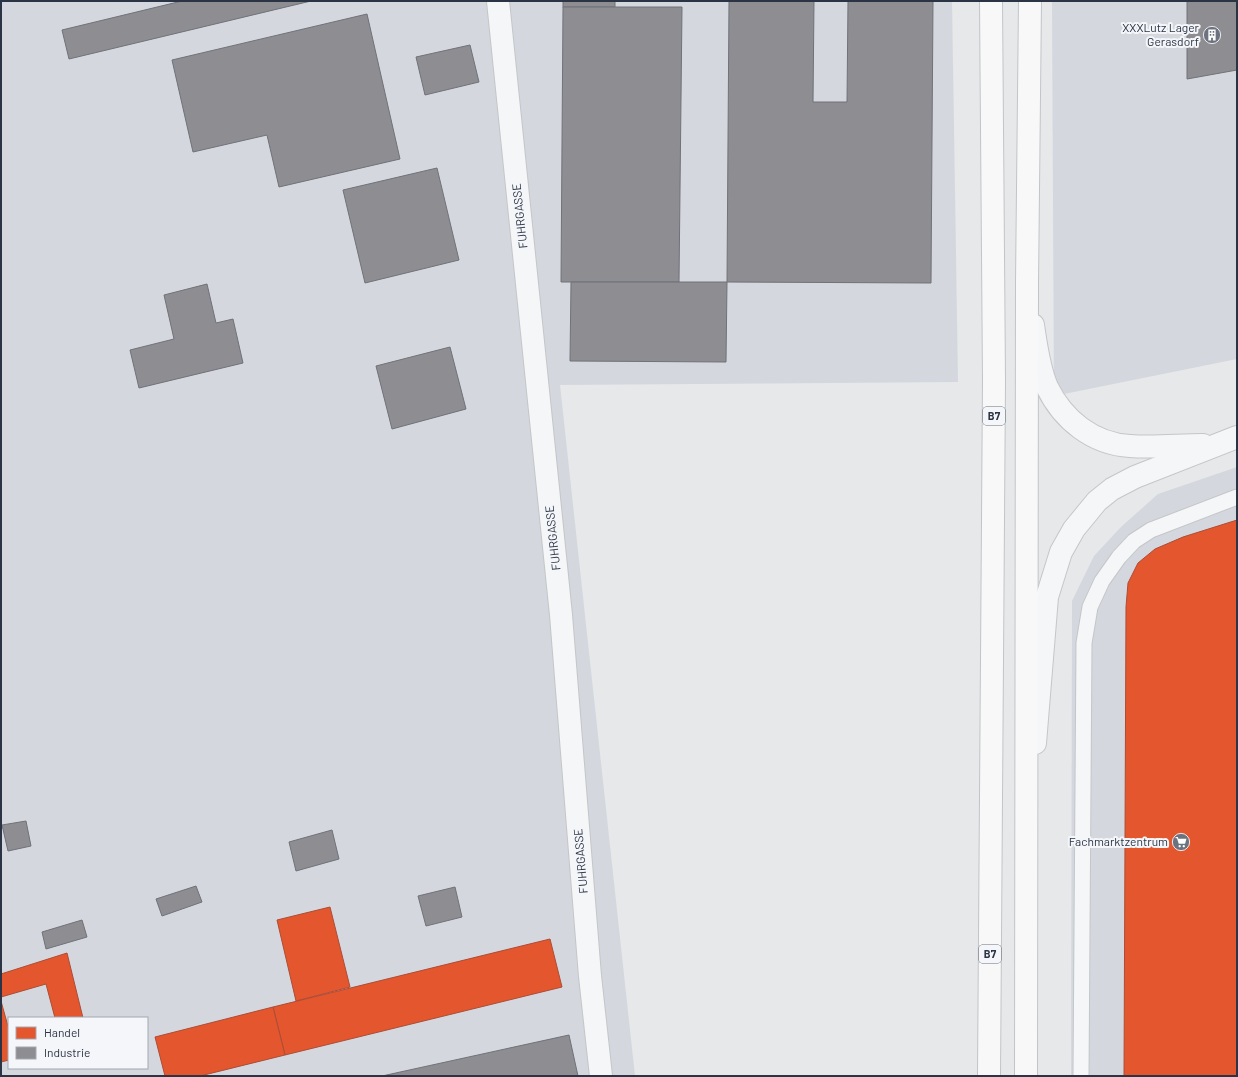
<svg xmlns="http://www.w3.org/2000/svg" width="1238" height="1077" font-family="Barlow,sans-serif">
<rect width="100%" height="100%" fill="#e6e8ea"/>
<g fill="#d4d7dd" fill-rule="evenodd">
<path d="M 1,1 L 952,1 L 958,382 L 560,385 L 635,1076 L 1,1076 ZM 9,1018 L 147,1018 L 147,1068 L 9,1068 Z"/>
<polygon points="1052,1 1237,1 1237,359 1054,396"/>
<polygon points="1237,467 1237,1076 1071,1076 1072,601 1094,556 1121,527 1158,494"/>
</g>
<g fill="#e4572e" stroke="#ac4c35">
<polygon points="1237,520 1237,1076 1124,1076 1126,607 1128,583 1138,563 1155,549 1183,537"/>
<polygon points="330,907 350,987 296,1001 277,920"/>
<polygon points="550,939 562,987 285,1055 273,1007"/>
<polygon points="67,953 83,1018 55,1018 46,984 1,997 1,974"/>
<polygon points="1,1001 9,1030 9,1060 1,1062"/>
<polygon points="273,1007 285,1055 200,1076 165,1076 155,1037"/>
</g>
<g fill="#8d8d92" stroke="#70727b">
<polygon points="182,1 311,1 69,59 62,30"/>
<rect x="563" y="1" width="52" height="6"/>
<polygon points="729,1 814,1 813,102 847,102 848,1 933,1 931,283 727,282"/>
<polygon points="1187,1 1237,1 1237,70 1187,79"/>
<polygon points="563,7 682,7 679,282 561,282"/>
<polygon points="367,14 400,159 279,187 267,135 193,152 172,60"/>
<polygon points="470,45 479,82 425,95 416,57"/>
<polygon points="437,168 459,260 365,283 343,190"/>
<polygon points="571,282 727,282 726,362 570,361"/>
<polygon points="207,284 216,323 233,319 243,363 139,388 130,350 174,339 164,295"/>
<polygon points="450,347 466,409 392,429 376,366"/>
<polygon points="26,821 31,846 8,851 2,825"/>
<polygon points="332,830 339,859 296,871 289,842"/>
<polygon points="196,886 202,902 162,916 156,899"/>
<polygon points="455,887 462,917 426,926 418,896"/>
<polygon points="82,920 87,937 46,949 42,932"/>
<polygon points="569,1035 578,1076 382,1076"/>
</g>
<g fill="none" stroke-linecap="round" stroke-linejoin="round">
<defs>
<polyline id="lane" points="1081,1076 1084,643 1090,607 1102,581 1119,557 1134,541 1151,530 1237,497"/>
<g id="street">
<polyline points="498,1 561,615 590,976 601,1076"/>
<path d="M 1033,325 C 1036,345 1039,369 1047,387 C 1063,420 1093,444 1130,446 C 1154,448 1179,445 1203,445"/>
<polyline points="1035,743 1047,597 1061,552 1074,529 1097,501 1112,489 1135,477 1237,437"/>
</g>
<g id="primary">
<polyline points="989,1076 994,381 991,1"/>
<polyline points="1026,1076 1027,284 1030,1"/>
</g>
</defs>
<use href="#lane" stroke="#c4c6c8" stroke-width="17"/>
<use href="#street" stroke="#c4c6c8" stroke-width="24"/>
<use href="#primary" stroke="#c2c5c8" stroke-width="24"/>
<use href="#lane" stroke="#f5f6f7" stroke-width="15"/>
<use href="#street" stroke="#f5f6f7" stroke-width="22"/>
<use href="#primary" stroke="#f8f8f8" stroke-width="22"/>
</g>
<defs>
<symbol id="building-disc" viewBox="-11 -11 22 22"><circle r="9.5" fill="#6c737f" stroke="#f4f6f9"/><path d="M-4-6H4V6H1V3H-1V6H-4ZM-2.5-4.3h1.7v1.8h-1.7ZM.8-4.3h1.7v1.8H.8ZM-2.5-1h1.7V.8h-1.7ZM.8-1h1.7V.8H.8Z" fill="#fff"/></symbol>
<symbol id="supermarket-disc" viewBox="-11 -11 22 22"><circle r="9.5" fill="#6c737f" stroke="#f4f6f9"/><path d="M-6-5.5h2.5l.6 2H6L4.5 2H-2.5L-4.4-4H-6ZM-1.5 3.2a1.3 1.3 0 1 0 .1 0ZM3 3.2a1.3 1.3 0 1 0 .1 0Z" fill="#fff"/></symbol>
</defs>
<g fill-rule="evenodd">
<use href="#building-disc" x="1202" y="25" width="20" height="20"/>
<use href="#supermarket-disc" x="1171" y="832" width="20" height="20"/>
</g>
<g text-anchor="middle" stroke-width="4" stroke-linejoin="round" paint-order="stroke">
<g fill="#f4f6f9" stroke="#676e7b" stroke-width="1">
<rect x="983" y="407" width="22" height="18" rx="3"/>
<rect x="979" y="945" width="22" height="18" rx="3"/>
</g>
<g font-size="11" font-weight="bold" fill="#2b3445">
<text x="994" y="420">B7</text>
<text x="990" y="958">B7</text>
</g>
<g font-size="12" fill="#2b3445" stroke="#f4f6f9" text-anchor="end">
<text x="1199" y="32">XXXLutz Lager<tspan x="1199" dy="14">Gerasdorf</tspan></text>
<text x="1168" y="846">Fachmarktzentrum</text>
</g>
<g font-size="12" fill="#2b3445" stroke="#f4f6f9">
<text transform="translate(520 216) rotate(-96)" y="4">FUHRGASSE</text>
<text transform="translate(553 538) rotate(-96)" y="4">FUHRGASSE</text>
<text transform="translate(581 861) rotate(-95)" y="4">FUHRGASSE</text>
</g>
</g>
<rect width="1238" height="1077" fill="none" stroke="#2b3445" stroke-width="4"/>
<rect x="8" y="1017" width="140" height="52" fill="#f4f6f9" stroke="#a4a8b1"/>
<rect x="16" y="1027" width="20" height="12" fill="#e4572e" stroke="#a4a8b1"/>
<text x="44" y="1037" font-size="12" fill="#2b3445">Handel</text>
<rect x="16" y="1047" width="20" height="12" fill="#8d8d92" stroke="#a4a8b1"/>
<text x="44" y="1057" font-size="12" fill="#2b3445">Industrie</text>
</svg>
